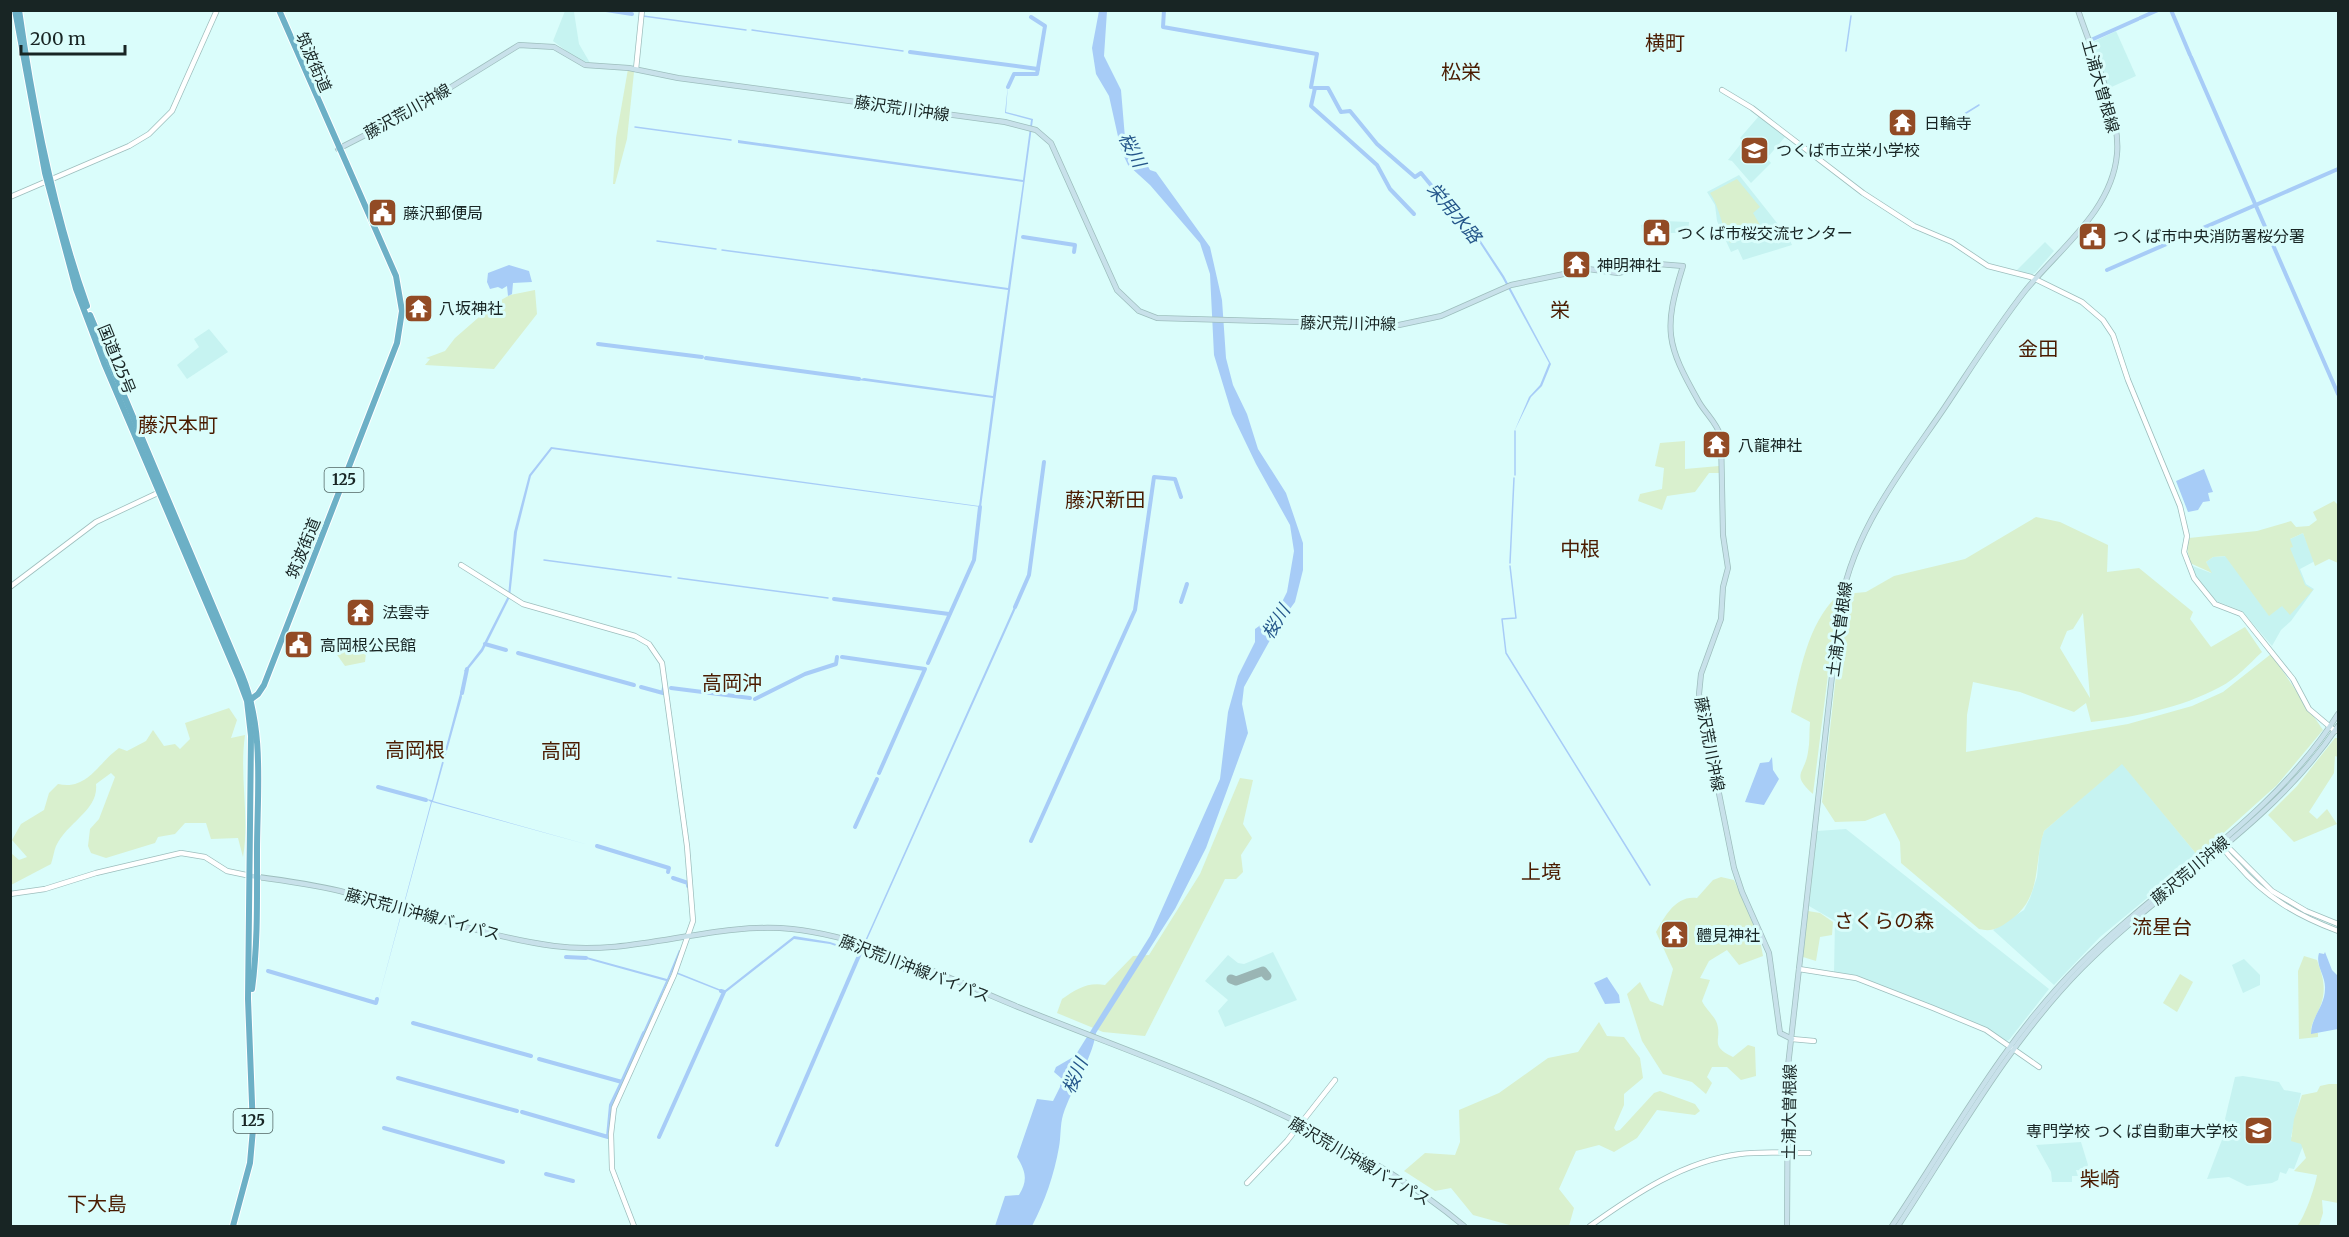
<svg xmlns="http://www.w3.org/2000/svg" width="2349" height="1237" font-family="Merriweather,'Noto Sans JP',serif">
<rect width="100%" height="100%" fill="#dafdfb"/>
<g fill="#c6f3f1">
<polygon points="565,11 574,12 579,44 590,63 580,61 553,41"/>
<polygon points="2116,31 2136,76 2107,89 2091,43"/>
<polygon points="1759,116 1785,137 1767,158 1771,163 1751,183 1732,161 1728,160 1743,141 1740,138"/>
<polygon points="1739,175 1789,238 1792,245 1743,260 1738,249 1731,252 1717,221 1715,205 1707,192"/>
<polygon points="1663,221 1689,222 1688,233 1663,233 1662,243 1651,244 1649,233 1642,231 1641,225"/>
<polygon points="2045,242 2054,251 2035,273 2030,275 2017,270"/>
<polygon points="209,329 228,352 187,379 177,365 199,347 194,339"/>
<polygon points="2303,533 2315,561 2300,569 2306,584 2314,589 2291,621 2281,630 2272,646 2242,611 2216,601 2195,576 2190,565 2211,573 2206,562 2213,557 2227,556 2237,549 2288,540"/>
<polygon points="2122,763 2198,856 2100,937 2054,985 1993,930 2024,910 2030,898 2037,877 2040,844 2044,831"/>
<polygon points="1846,829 2049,989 2009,1040 2006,1041 1935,1007 1834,973 1835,921 1809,906 1817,831"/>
<polygon points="1273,952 1297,1000 1225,1027 1218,1011 1228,1000 1205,981 1228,955 1238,963 1244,964"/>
<polygon points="2244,959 2260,975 2260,985 2243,993 2232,965"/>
<polygon points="2243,1076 2279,1082 2284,1090 2301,1093 2291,1137 2304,1143 2294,1169 2289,1168 2286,1174 2280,1172 2278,1180 2272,1183 2247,1186 2229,1177 2207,1179 2228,1124 2225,1119 2235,1077"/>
<polygon points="2081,1142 2088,1165 2085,1171 2076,1170 2078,1176 2072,1176 2072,1182 2052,1182 2051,1172 2036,1145"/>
</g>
<g fill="#d9f0ce" fill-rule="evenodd">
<polygon points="628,69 634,72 627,139 615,184 613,184 616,138"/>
<path d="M 1737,179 L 1760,207 L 1753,213 L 1760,225 L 1730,243 C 1722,227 1719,206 1710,193 Z"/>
<polygon points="535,290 537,314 494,369 425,365 430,359 426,358 445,351 455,338 494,304 510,295"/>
<polygon points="1685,441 1685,469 1719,466 1719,473 1709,473 1695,492 1667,496 1662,510 1638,501 1640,494 1662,489 1664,468 1655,466 1660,443"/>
<polygon points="2334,501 2338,505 2338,563 2329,559 2315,566 2303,533 2290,539 2293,547 2290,548 2305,585 2313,590 2290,615 2282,606 2269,616 2225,556 2213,557 2206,562 2212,573 2190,563 2187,548 2189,538 2257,531 2291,521 2296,527 2309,526 2317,520 2313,512"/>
<path d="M 2036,517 L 2060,522 L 2108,545 L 2107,572 L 2139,568 L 2193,612 L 2190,619 L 2211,647 L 2245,627 L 2262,652 C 2249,664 2236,679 2220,687 C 2181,708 2135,717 2091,722 L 2086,703 L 2074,712 L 2020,692 L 1973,682 L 1967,715 L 1966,752 L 2128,724 L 2192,706 L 2223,692 L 2271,654 L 2323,730 L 2277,785 L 2198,856 L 2122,764 L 2044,831 C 2033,865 2043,898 2009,921 C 1998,929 1991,932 1979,929 L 1901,863 L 1900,842 L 1885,813 L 1865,821 L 1835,822 L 1822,802 L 1845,594 L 1866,592 L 1894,576 L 1965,559 ZM 2083,613 L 2090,698 L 2060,648 L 2067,631 L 2073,629 Z"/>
<path d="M 1838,595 L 1813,794 C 1790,774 1805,774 1808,752 C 1810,742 1809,732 1810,722 L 1791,712 C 1800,672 1807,624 1838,595 Z"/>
<polygon points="337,640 367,644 365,662 345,666 335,652"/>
<path d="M 229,708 L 237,720 L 231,738 L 245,735 C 239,776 250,817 243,857 L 238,838 L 211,839 L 206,823 L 185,823 L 175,834 L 158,837 L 155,843 L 106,858 L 91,853 L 88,846 L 90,829 L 99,819 L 115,777 L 111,773 L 96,784 C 99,810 67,822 56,846 C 54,851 53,858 51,864 L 11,885 L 11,853 L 19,860 L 27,857 L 12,840 L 21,824 L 44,810 L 49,793 L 58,784 C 87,791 98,763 119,748 L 127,751 L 146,741 L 153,730 L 164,746 L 175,744 L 180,749 L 190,739 L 185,723 Z"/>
<polygon points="2335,738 2338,738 2338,757 2335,756 2334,773 2309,812 2317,819 2327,809 2337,824 2294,842 2268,815 2297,786"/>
<path d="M 1240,778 L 1253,780 L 1243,824 L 1252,838 L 1241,855 L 1243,872 L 1236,879 L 1225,879 L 1145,1036 L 1103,1032 L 1057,1013 L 1062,999 C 1077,989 1087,982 1105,985 L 1133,956 L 1149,955 L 1200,874 Z"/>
<path d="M 1721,877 L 1734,880 L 1760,940 L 1763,956 L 1739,965 L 1727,950 L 1709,961 L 1700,978 L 1710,980 L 1702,1001 C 1705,1008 1713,1015 1716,1021 C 1724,1039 1707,1045 1733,1057 L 1748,1045 L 1755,1047 L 1756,1076 L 1741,1080 L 1727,1067 L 1712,1067 L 1707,1077 L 1712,1083 L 1706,1094 L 1692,1082 L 1663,1074 L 1642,1041 L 1627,994 L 1640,982 L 1650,1001 L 1663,1006 L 1673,969 L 1656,932 C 1665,916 1676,895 1697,898 L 1713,880 Z"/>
<polygon points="1808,911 1820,913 1833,922 1832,935 1820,937 1816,961 1803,957"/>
<path d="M 2304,956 L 2317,960 C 2323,977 2327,989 2320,1007 C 2316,1017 2311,1022 2311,1033 L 2318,1033 L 2318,1037 L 2299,1039 L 2298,971 Z"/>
<polygon points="2180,974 2193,982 2177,1012 2163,1003"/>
<polygon points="1599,1022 1607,1036 1624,1037 1640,1058 1643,1078 1624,1094 1624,1105 1614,1128 1616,1131 1620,1130 1654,1093 1660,1091 1695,1104 1700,1111 1695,1115 1657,1110 1637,1138 1614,1152 1599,1145 1576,1151 1559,1189 1574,1208 1569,1226 1513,1226 1473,1215 1451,1188 1435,1191 1404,1171 1425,1153 1455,1155 1460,1142 1459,1110 1499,1093 1548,1058 1578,1052"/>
<path d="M 2329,1084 L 2338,1084 L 2338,1203 L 2322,1200 L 2323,1213 L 2319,1226 L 2292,1226 L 2297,1226 C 2305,1217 2315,1187 2317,1175 L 2294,1171 L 2306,1158 L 2301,1144 L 2291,1141 L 2294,1119 L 2302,1095 L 2317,1092 L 2320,1086 Z"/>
</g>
<g fill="#a7ccf7">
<path d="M 1099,11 L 1107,11 L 1104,56 L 1121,90 L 1125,138 L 1139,162 L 1145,161 L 1150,170 L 1156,172 L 1210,247 L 1222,300 L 1226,358 L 1233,385 L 1247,414 L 1258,449 L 1286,493 L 1303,543 L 1303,570 L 1295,602 L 1279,624 L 1244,687 L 1242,704 L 1248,733 L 1206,848 L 1175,909 L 1096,1033 C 1091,1062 1072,1087 1063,1115 C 1060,1125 1061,1137 1059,1147 C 1054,1175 1045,1201 1032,1226 L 995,1226 L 1005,1196 L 1019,1195 C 1028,1180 1026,1172 1017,1157 L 1037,1099 L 1053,1101 L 1060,1087 L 1061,1078 L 1054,1072 L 1056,1067 L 1075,1056 L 1150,936 L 1220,779 L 1228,712 L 1238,676 L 1255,642 L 1255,629 L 1276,614 L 1287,592 L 1294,551 L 1290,525 L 1256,464 L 1232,414 L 1214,355 L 1210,274 L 1200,243 L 1150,185 L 1128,165 L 1121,150 L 1109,96 L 1096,74 L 1092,48 Z"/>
<polygon points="1008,84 1006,112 1033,119 981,507 552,449 531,476 517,532 510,597 483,651 466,672 464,671 481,649 508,596 514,532 529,475 551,447 979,506 993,398 858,380 864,378 993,396 1008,290 872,271 872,269 880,270 1008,288 1023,182 738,143 738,140 1023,180 1031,120 1005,113"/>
<polygon points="1438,193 1457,216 1469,223 1504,276 1551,364 1542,386 1531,397 1514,432 1529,397 1540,385 1549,363 1502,277 1468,225 1456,217"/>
<polygon points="509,265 529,271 532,282 513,283 512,294 508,296 507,286 502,289 498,287 490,289 487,282 488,273"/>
<polygon points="2204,469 2213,492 2208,493 2210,501 2203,502 2198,510 2188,512 2176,481"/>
<polygon points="1014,607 1016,608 862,951 883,960 883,962 830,944 794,939 725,993 672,972 645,1033 643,1032 666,981 583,958 583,956 667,979 679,950 681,951 674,971 724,991 794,936 830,942 860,952"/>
<polygon points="461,690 462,697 433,801 589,845 432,802 377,1004 431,802 426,799 432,800"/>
<polygon points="1772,757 1773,770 1779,779 1764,805 1745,802 1760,763 1769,762"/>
<path d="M 2325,952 L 2332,970 L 2338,976 L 2338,1029 L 2311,1034 C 2311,1017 2325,1006 2325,989 C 2326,976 2315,966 2319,953 L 2324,954 Z"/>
<polygon points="1607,977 1619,995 1620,1003 1605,1004 1594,983"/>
</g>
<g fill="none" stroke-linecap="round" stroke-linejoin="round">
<g stroke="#a7ccf7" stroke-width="1.5">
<polyline points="643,16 746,30"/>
<polyline points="752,30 903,51"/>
<polyline points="1846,51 1851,16"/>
<polyline points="1958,118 1979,105"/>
<polyline points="635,127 731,140"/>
<polyline points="657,241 716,249"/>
<polyline points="722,250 872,270"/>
<polyline points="1515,475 1515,431"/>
<polyline points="544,560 671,577"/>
<polyline points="1510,563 1514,478"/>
<polyline points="1510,566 1516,618 1502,619 1506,653 1650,885"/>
<polyline points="678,578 828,598"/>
</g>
<g stroke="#a7ccf7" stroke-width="4">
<polyline points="606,10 632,14"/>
<polyline points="1164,10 1163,27 1317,54 1311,87"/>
<polyline points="2171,10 2190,55"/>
<polyline points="2140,18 2158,10"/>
<polyline points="2091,40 2138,19"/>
<polyline points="910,52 1038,69"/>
<polyline points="2191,57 2338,394"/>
<polyline points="1008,87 1014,74 1037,74 1045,26 1031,17"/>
<polyline points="1314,88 1328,88 1341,112 1350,111 1377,144 1415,177 1421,173 1440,196"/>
<polyline points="1315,88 1311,106 1377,165 1390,189 1414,214"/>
<polyline points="1023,237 1075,245 1074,252"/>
<polyline points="2107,270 2338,169"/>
<polyline points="598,344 702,357"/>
<polyline points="706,358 859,379"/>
<polyline points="834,599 949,614"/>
<polyline points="1181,602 1187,584"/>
<polyline points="1015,607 1029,575 1044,462"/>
<polyline points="485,644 506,650"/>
<polyline points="518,653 634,685"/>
<polyline points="842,657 925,669 879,773"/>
<polyline points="928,663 974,560 980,507"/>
<polyline points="641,687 663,693 664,688"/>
<polyline points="671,688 750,698"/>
<polyline points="462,693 467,669"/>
<polyline points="755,699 805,674 836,664 837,657"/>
<polyline points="378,787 426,800"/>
<polyline points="855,827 877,779"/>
<polyline points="1031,841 1135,610 1154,477 1175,479 1181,497"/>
<polyline points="597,846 669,868 668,872"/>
<polyline points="673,878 688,883 688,886"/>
<polyline points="566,957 586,958"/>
<polyline points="879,960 910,972"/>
<polyline points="268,971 376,1003 377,999"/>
<polyline points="413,1023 531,1056"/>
<polyline points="539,1059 622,1082 644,1033"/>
<polyline points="398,1078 517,1111"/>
<polyline points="522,1112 608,1137 611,1105 622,1082"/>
<polyline points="384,1128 503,1162"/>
<polyline points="659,1137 724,992 721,991"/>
<polyline points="777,1145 861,951"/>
<polyline points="546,1174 573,1181"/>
</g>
<polyline stroke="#9ab5b4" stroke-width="9" points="1231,979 1236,981 1263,971 1267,976"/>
<defs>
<g id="tertiary">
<polyline points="636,69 642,10"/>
<polyline points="1722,90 1752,108 1863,193 1914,226 1952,242 1988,266 2031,277 2082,302 2103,320 2113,335 2128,380 2180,506 2187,536 2184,552 2194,578 2215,604 2241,614 2293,679 2309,709 2335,731"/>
<polyline points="10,197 129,146 149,134 172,111 217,10"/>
<polyline points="461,565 523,604 635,636 649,644 662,663 687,846 693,921 674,975 614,1108 611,1134 612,1169 634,1226"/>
<polyline points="10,587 96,522 162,491"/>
<polyline points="2225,844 2272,891 2306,911 2338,924"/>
<path d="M 2223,846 C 2225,853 2231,858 2237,864 C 2265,897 2298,916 2338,931"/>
<polyline points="10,894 45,889 96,873 181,853 205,857 227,871 251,876"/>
<polyline points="1799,969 1856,978 1933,1008 1986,1030 2039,1067"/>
<polyline points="1792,1039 1814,1041"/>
<polyline points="1247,1183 1287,1141 1335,1080"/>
<path d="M 1590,1226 C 1635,1194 1684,1161 1740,1154 C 1762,1151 1786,1153 1809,1153"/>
</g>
<g id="secondary">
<path d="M 338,149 L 414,110 L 519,45 L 554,47 L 585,65 L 629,68 L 678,78 L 1005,122 L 1036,130 L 1051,143 L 1117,290 L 1139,311 L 1157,318 L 1399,325 L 1441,316 L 1511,285 L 1588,269 L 1618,273 L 1658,264 L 1683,266 C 1663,330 1666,344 1699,402 C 1706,414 1717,423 1721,437 L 1723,535 L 1728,568 L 1723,587 L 1721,619 L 1701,674 L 1699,694 L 1734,868 L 1742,892 L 1769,953 L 1780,1033 L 1792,1039"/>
<path d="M 251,876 C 281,880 311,884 340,891 C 411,909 481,936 554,946 C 634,957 711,921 792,929 C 868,937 947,978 1018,1007 C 1164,1066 1343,1124 1464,1226"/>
<path d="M 1787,1226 L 1788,1066 L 1839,614 C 1850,534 1901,472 1945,407 C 1971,368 1996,328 2025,291 C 2059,249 2112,211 2117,154 C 2121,114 2091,50 2078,10"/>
<path d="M 1892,1226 C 1951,1138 2003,1041 2079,965 C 2165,879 2272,819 2338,714"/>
<path d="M 1898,1226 C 1955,1139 2008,1043 2082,968 C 2165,884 2271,826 2338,726"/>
</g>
<g id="trunk">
<polyline points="15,10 45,173 76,289 104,363 238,677 247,701 251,736 248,999 253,1129 250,1163 233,1226"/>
<path d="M 19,10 C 33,109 53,211 87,306"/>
<path d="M 90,315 L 242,675 C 265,731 257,792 257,852 C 257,897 258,944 252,989"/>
<polyline points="250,700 258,694 264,685 397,343 402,311 396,276 279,10"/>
</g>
</defs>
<use href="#tertiary" stroke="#9dbebd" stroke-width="6"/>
<use href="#secondary" stroke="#9dbebd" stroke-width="6"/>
<use href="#trunk" stroke="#fff" stroke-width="8"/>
<use href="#tertiary" stroke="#fff" stroke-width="4.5"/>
<use href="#secondary" stroke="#c8e1ea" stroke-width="4.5"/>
<use href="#trunk" stroke="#6cb0c6" stroke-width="6"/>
</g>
<defs>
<symbol id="temple-square" viewBox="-11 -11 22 22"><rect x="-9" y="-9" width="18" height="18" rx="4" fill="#924b25" stroke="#dafdfb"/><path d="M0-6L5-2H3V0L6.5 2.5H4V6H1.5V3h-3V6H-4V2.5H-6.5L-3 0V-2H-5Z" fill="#fff"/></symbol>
<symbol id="school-square" viewBox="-11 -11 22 22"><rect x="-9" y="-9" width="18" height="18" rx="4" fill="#924b25" stroke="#dafdfb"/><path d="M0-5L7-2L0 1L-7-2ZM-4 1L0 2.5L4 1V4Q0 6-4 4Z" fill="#fff"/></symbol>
<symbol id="civic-square" viewBox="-11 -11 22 22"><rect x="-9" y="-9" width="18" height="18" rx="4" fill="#924b25" stroke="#dafdfb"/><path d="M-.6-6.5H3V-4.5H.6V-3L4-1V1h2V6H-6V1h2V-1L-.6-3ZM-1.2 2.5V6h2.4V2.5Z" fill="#fff"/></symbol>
<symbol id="university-square" viewBox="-11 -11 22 22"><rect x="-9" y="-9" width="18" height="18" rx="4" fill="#924b25" stroke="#dafdfb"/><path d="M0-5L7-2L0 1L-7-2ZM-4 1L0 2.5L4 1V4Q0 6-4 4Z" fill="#fff"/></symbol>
</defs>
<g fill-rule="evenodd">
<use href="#temple-square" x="1886" y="106" width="33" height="33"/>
<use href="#school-square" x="1738" y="134" width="33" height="33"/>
<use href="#civic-square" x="366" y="196" width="33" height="33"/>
<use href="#civic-square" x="1640" y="216" width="33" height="33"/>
<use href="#civic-square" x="2076" y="220" width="33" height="33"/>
<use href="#temple-square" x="1560" y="248" width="33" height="33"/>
<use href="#temple-square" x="402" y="292" width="33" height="33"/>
<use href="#temple-square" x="1700" y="428" width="33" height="33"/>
<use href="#temple-square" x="344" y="596" width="33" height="33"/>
<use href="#civic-square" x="282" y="628" width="33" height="33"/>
<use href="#temple-square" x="1658" y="918" width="33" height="33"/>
<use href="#university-square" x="2242" y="1114" width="33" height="33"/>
</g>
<g text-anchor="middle" stroke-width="6" stroke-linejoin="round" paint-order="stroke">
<g fill="#dafdfb" stroke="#526664" stroke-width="1.5">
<rect x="324.5" y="468" width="39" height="24" rx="4.5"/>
<rect x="233.5" y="1109" width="39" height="24" rx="4.5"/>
</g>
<g font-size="15" font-weight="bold" fill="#182524">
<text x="344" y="485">125</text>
<text x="253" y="1126">125</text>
</g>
<g font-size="16" fill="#182524" stroke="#dafdfb">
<text transform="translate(314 62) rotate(66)" y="6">筑波街道</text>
<text transform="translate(2101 86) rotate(74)" y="6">土浦大曽根線</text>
<text transform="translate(902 108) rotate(8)" y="6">藤沢荒川沖線</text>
<text transform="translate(407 111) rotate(-29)" y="6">藤沢荒川沖線</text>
<text transform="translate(1348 323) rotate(1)" y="6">藤沢荒川沖線</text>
<text transform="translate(117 359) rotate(68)" y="6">国道125号</text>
<text transform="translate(303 548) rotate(-68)" y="6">筑波街道</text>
<text transform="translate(1839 629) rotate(-82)" y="6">土浦大曽根線</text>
<text transform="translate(1710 744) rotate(79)" y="6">藤沢荒川沖線</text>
<text transform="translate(2190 870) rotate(-40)" y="6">藤沢荒川沖線</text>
<text transform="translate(423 914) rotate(15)" y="6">藤沢荒川沖線バイパス</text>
<text transform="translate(915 968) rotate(21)" y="6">藤沢荒川沖線バイパス</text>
<text transform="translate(1789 1112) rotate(-89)" y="6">土浦大曽根線</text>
<text transform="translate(1360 1161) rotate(30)" y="6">藤沢荒川沖線バイパス</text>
</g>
<g font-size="16" fill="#182524" stroke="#dafdfb" text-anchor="start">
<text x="1924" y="129">日輪寺</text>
<text x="1776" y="156">つくば市立栄小学校</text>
<text x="403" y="219">藤沢郵便局</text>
<text x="1677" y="239">つくば市桜交流センター</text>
<text x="2113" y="242">つくば市中央消防署桜分署</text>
<text x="1597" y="271">神明神社</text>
<text x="439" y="314">八坂神社</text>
<text x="1738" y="451">八龍神社</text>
<text x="382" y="618">法雲寺</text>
<text x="320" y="651">高岡根公民館</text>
<text x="1696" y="941">體見神社</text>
<text x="2238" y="1137" text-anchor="end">専門学校 つくば自動車大学校</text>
</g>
<g font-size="18" font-style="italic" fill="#24568a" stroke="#dafdfb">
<text transform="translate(1132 150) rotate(63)" y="6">桜川</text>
<text transform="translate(1454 213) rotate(50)" y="6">栄用水路</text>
<text transform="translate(1276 622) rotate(-58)" y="6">桜川</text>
<text transform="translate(1075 1076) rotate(-66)" y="6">桜川</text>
</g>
<g font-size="20" fill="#4a1b00" stroke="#dafdfb">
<text x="1665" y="50">横町</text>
<text x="1461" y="79">松栄</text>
<text x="1560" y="317">栄</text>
<text x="2038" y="356">金田</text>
<text x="178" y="432">藤沢本町</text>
<text x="1105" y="507">藤沢新田</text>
<text x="1580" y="556">中根</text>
<text x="732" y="690">高岡沖</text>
<text x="415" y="757">高岡根</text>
<text x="561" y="758">高岡</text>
<text x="1541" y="879">上境</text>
<text x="1884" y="928">さくらの森</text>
<text x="2162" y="934">流星台</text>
<text x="2100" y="1186">柴崎</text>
<text x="97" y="1211">下大島</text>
</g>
</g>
<rect width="2349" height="1237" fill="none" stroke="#182524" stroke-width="24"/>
<path d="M21 45v9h104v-9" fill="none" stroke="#182524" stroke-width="3"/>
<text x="30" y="45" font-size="18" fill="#182524" stroke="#dafdfb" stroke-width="4.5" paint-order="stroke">200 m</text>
</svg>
